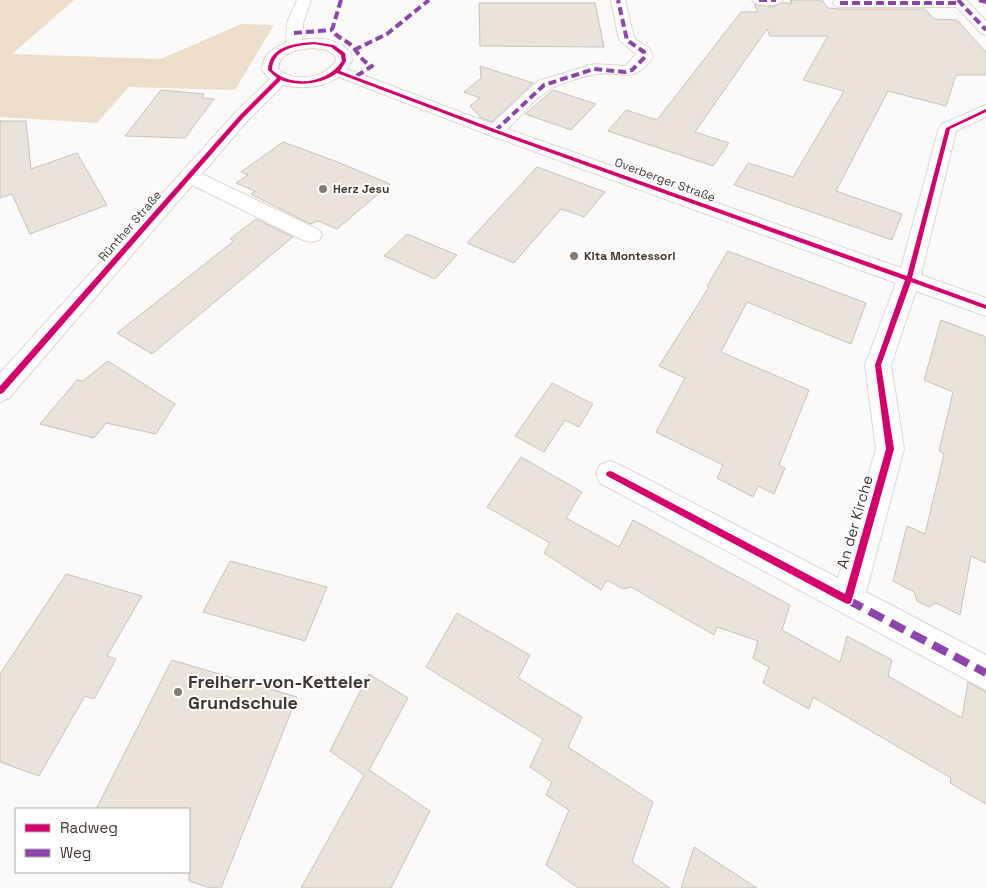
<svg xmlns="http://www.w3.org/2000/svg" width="986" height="888" font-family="'Space Grotesk',sans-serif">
<rect width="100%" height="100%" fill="#fcfaf8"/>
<polygon fill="#edddcb" points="0,0 74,0 12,54 161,59 241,24 274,25 235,90 129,87 97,123 0,117"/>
<g fill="#e9e3db" stroke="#c6c2bd">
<polygon points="790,0 822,0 828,8 840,9 925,9 934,19 957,20 986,52 986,75 956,75 946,106 888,91 836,191 902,214 892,240 734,185 748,163 793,177 844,91 803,80 828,36 770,36 767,29 695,132 729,143 713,166 608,131 626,110 657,120 741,12 758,12 754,4 772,7 782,3 792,3"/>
<polygon points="479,3 595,3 604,47 480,46"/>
<polygon points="480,66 533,83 492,122 481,118 470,106 480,98 464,92 481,78"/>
<polygon points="161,90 204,94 202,98 214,99 185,138 125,136"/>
<polygon points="553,90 596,104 571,130 525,114"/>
<polygon points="0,121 26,121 31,169 77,153 107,205 30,234 12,194 0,198"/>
<polygon points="283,142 335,161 390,184 337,229 318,221 310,224 251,194 255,191 236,183 248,175 241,172"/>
<polygon points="537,167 605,192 584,217 561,209 514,263 467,243"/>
<polygon points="256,219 293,237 152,354 117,333 234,241 230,239"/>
<polygon points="407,234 457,255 435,279 384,256"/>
<polygon points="728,251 866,303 851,344 747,302 721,352 809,390 779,465 785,468 774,494 758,486 753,497 717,478 723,465 656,432 685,378 659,366 709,287 707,286"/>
<polygon points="941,320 986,337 986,563 971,556 960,615 936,603 929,607 917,601 914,592 893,581 907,526 925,534 944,454 939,451 953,392 924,380"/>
<polygon points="108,361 175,404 156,434 106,423 94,438 40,424 77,380 83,381"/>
<polygon points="552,383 593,404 579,427 565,420 544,452 515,436"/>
<polygon points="521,457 582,492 566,518 619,547 633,520 790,605 782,630 840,662 847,636 892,660 888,676 962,718 968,682 986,692 986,804 950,783 951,778 813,697 809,709 763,683 769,667 753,658 758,641 717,627 714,635 631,587 623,589 607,580 601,590 544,553 550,543 487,507"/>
<polygon points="230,561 327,587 305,641 203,612"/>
<polygon points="66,574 142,596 107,656 116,659 94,699 85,696 39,776 0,762 0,674"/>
<polygon points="457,613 530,655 518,678 582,717 568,747 653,802 632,862 670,888 578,888 546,865 569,810 546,795 552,782 530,767 543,739 426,667"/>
<polygon points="172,660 297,697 221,888 210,888 189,881 189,809 96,809"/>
<polygon points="369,674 408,698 369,770 430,811 391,888 301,888 364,775 330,751"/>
<polygon points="694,847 757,888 681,888"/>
</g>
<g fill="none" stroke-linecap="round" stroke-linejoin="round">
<defs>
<g id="minor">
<path d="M 297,0 L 311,0 L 303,23 L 302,40 C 319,37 341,39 351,54 L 352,61 L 347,69 L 492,124 L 538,81 L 594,64 L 626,66 L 636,54 L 619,40 L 611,0 L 625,0 L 634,38 L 650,49 L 653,57 C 633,86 622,70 595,74 C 585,76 558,84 550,89 C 536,97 520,117 507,129 L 901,268 L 939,128 L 942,124 L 986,105 L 986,117 L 956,131 L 921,275 L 986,298 L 986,316 L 916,291 L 891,365 L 904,449 L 866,592 L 986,655 L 986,690 L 600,483 L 596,474 L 600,465 L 610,461 L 620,465 L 838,578 L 876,449 L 865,365 L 896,283 L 489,135 L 339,77 C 322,88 302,89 283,85 L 248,120 L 202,174 L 319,230 L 322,235 L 319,240 L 311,242 L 303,240 L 192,185 L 9,398 L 0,402 L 0,373 L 236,112 L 270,79 L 262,70 C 263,55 272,48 286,43 L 287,23 ZM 314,48 L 327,50 L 335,56 L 336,61 C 324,79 295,83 278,69 C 279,51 300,49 314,48 Z"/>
<path d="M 752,0 L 783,0 C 777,7 758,7 752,0 Z"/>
<polygon points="835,0 966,0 986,21 986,35 981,33 957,7 840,7 835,6 833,3"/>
</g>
</defs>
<use href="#minor" stroke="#dcd6d2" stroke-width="2"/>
<use href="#minor" fill="#fffefe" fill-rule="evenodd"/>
<g stroke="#8e44ad" stroke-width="4" stroke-dasharray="8 4" stroke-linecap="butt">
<path d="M 341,0 L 332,30 C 337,38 345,39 352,46 C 359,53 361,61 372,66 L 355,77"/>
<polyline points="759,0 776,0"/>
<polyline points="958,0 986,30"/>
<polyline points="979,0 986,2"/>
<polyline points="840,3 961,3"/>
<polyline points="294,33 332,30"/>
<polyline points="354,50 387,34 429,0"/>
<polyline points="495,131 544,85 594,69 625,72 632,70 645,57 644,52 627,40 618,0"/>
</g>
<polyline stroke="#8e44ad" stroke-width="8" stroke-dasharray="16 8" stroke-linecap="butt" points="848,600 986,673"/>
<defs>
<path id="cycleway" d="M 314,42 L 334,45 L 345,53 L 346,61 L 340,71 L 497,130 L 907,276 L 946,128 L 986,109 L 986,112 L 950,129 L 912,278 L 986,305 L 986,309 L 911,282 L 881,365 L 894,449 L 851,603 L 848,604 L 845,603 L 607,476 L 606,474 L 607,472 L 610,471 L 613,472 L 845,594 L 886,449 L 875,365 L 905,280 L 493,132 L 337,73 C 322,84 299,87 281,80 L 244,117 L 3,393 L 0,394 L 0,386 L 240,115 L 277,78 L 268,70 C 269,46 295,43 314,42 ZM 314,44 L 331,47 L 341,55 L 342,61 C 327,84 292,88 272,70 C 273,48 296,46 314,44 Z"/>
</defs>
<use href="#cycleway" stroke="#fff" stroke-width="3"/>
<use href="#cycleway" fill="#d6006c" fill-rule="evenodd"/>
</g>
<g fill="#827c77" stroke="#fff" stroke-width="2">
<circle cx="323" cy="189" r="5"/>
<circle cx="574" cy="256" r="5"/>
<circle cx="178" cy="692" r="5"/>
</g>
<g text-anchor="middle" stroke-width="4" stroke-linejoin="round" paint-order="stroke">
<g font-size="12" fill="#403831" stroke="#fff">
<text transform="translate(665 180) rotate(20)" y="4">Overberger Straße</text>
<text transform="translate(130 226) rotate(-49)" y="4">Rünther Straße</text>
</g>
<g font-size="12" font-weight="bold" fill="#403831" stroke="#fff" text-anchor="start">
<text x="333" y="193">Herz Jesu</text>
<text x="584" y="260">Kita Montessori</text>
</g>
<g font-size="15" fill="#403831" stroke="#fff">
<text transform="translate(855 522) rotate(-74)" y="5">An der Kirche</text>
</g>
<g font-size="18" font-weight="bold" fill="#403831" stroke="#fff" text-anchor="start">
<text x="188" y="688">Freiherr-von-Ketteler<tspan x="188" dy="21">Grundschule</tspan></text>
</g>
</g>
<rect x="15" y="808" width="175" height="65" fill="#ffffff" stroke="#b3afad"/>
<rect x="25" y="824" width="25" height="8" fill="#d6006c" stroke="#b3afad"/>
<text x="60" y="833" font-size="15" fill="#403831">Radweg</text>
<rect x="25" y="849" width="25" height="8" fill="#8e44ad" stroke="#b3afad"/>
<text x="60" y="858" font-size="15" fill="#403831">Weg</text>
</svg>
